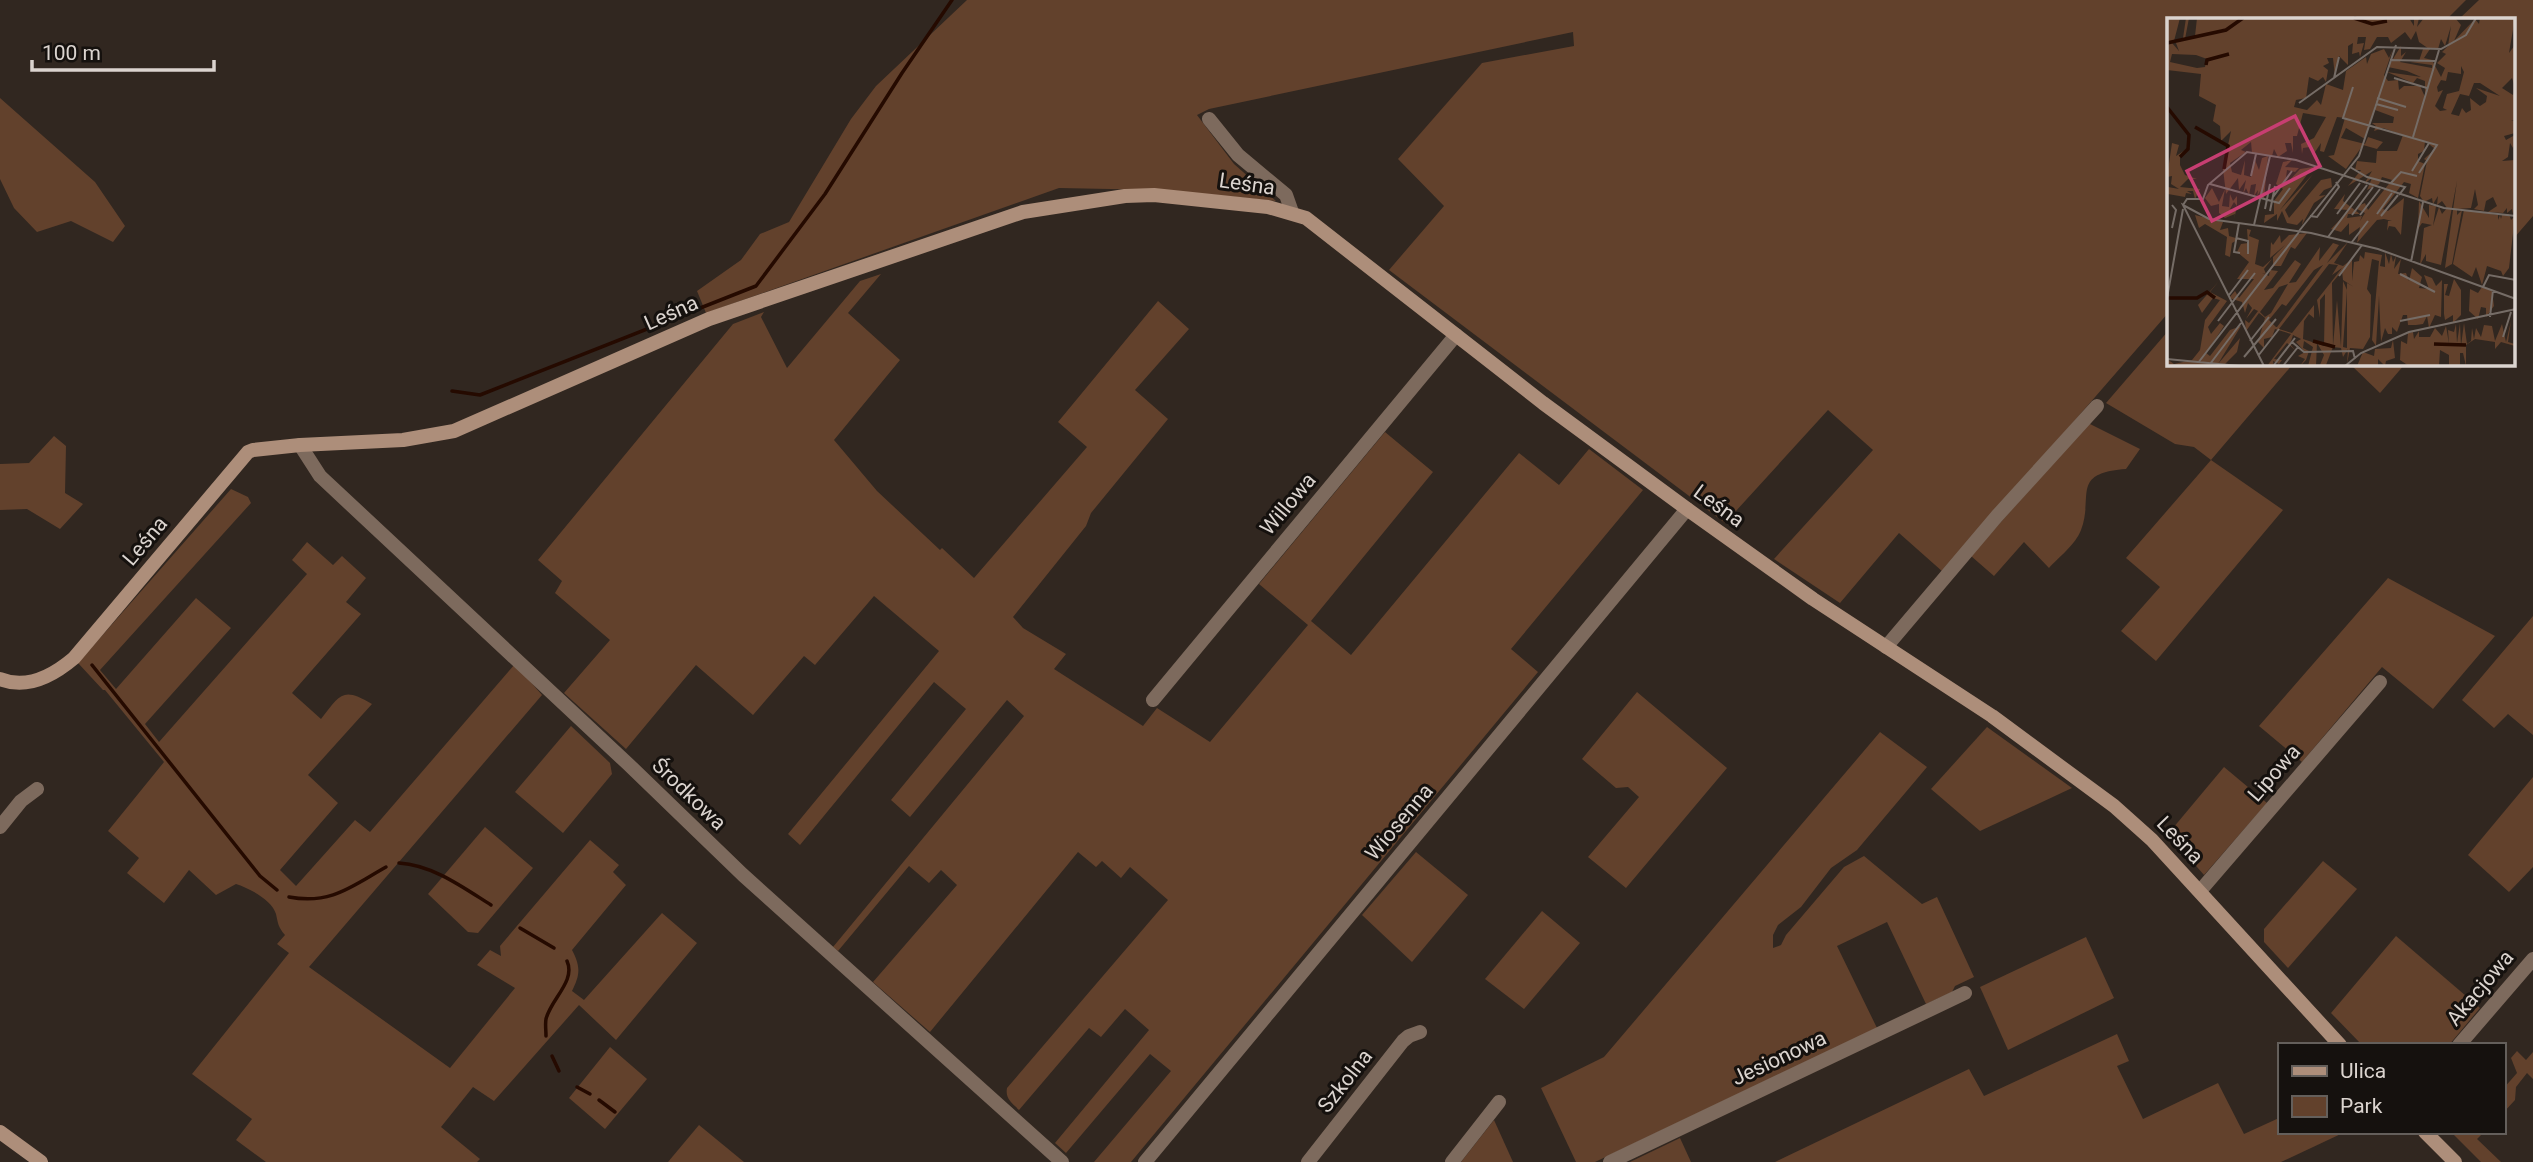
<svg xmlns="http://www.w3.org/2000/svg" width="2533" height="1162" font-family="Roboto,sans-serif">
<rect width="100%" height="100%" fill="#312720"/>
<g fill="#62412c">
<polygon points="967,0 2466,0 2447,19 2169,19 2169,312 1943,572 1899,533 1840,603 1774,559 1873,450 1828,410 1725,523 1389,270 1444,206 1398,159 1482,63 1574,46 1573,32 1209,109 1197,115 1234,164 1276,201 1162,190 1059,188 706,313 697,291 741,260 760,234 789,222 851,119 876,86"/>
<polygon points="2479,0 2533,0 2533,216 2514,238 2514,19 2459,19"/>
<polygon points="0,98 95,182 125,226 113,242 71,221 37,232 14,208 0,179"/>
<path d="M 881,274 L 848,313 L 900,360 L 834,440 L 877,491 L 940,550 L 942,548 L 974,578 L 1087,447 L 1058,422 L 1158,301 L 1189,329 L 1135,390 L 1168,419 L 1091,513 L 1086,526 L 1013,617 L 1023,628 L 1066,654 L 1054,669 L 1143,726 L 1157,708 L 1210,742 L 1308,625 L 1259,584 L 1385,432 L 1433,472 L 1311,621 L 1351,655 L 1519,453 L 1559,485 L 1589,449 L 1643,490 L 1511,649 L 1538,672 L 1131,1162 L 1094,1162 L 1171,1071 L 1150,1054 L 1066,1153 L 1055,1143 L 1149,1030 L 1125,1009 L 1101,1037 L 1089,1028 L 1019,1110 C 1012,1103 1005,1099 1007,1088 L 1168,900 L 1130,867 L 1121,878 L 1102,861 L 1096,867 L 1078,852 L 930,1032 L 873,982 L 957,885 L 941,870 L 929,883 L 909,866 L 838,951 L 833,947 L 1024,716 L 1007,700 L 910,817 L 891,800 L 966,709 L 934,682 L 800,845 L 788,834 L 939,651 L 874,596 L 815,665 L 804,656 L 753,715 L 696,665 L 626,749 L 564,693 L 610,640 L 555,593 L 562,581 L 538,560 L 733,324 L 764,312 L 761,317 L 787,368 L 860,281 Z"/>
<polygon points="2169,330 2169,364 2293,364 2211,460 2283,510 2156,661 2121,631 2160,587 2126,558 2211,460 2194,447 2175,444 2106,403"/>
<polygon points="2350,364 2405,364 2380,393"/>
<path d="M 2088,423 L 2140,449 L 2126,469 C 2070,473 2094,496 2081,530 C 2076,544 2058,558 2049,568 L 2024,542 L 1994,576 L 1971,556 Z"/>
<polygon points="54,436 66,446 65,493 83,504 60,529 27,509 0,510 0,464 29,463"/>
<path d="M 231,489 L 248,497 L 251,503 L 100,670 L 116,689 L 196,598 L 231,628 L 145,724 L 159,742 L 307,574 L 292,560 L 307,542 L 333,565 L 342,556 L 366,578 L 346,602 L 361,614 L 292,693 L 321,719 C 340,695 342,686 372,704 L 308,775 L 338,803 L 280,870 L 296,886 L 355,820 L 370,832 L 515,664 L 542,695 L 309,967 L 450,1068 L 515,988 L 477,965 L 490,950 L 501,956 L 500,946 L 590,840 L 619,865 L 613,872 L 626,885 L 572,950 C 581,967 580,975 572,991 L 584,1000 L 662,913 L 697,943 L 616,1040 L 579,1005 L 494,1101 L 473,1087 L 441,1127 L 480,1159 L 477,1162 L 266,1162 L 236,1140 L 252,1119 L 192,1074 L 289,953 L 277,944 L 285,935 C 278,927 278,923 276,914 C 272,900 249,888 236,884 L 216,895 L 189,870 L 164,903 L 127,873 L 139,858 L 108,831 L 164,762 L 105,690 L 103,690 L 78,663 Z"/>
<polygon points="2388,578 2495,636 2433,709 2382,667 2302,762 2259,726"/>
<polygon points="2533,616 2533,735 2508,714 2494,728 2462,700"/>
<polygon points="1637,692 1727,768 1626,888 1588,857 1639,797 1628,787 1616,788 1582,759"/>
<polygon points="571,726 610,763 612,774 563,833 515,792"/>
<polygon points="1987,727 2072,788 1980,831 1931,789"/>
<polygon points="1880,732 1927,767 1857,850 1831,868 1801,907 1778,925 1773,935 1773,948 1781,945 1786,935 1844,867 1864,856 1922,904 1937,897 1974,977 1955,986 1952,992 1926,1004 1887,922 1837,946 1877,1028 1595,1162 1576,1162 1541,1088 1604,1057"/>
<polygon points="2224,767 2267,803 2204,875 2168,834"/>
<polygon points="2533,777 2533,867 2509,892 2468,855"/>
<polygon points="485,827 533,868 478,933 468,932 428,894"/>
<polygon points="1416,852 1468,895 1412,962 1362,915"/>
<polygon points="2323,861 2357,889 2288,968 2264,942 2264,929"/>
<polygon points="1542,911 1580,943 1524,1009 1485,979"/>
<polygon points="2396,936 2480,1008 2449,1045 2362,1045 2331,1013"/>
<polygon points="2086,937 2114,998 2008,1050 1980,987"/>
<polygon points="2117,1034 2129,1061 2117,1066 2143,1119 2218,1083 2244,1134 2279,1118 2279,1132 2345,1132 2281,1162 1775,1162 1969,1069 1984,1096"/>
<polygon points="610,1047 647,1079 605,1129 569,1098"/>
<polygon points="2517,1051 2526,1060 2533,1052 2533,1079 2527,1073 2516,1087 2515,1100 2503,1113 2503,1089 2517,1073 2511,1058"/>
<polygon points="1494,1120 1513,1162 1461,1162"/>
<polygon points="699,1125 744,1162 668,1162"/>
<polygon points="2451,1132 2484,1132 2477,1139 2501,1162 2481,1162"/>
<polygon points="1680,1138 1691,1162 1630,1162"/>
</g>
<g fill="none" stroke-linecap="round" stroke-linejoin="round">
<g stroke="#250a00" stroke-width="3.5">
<polyline points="452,391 480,395 756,286 825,194 902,73 952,0"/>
<polyline points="92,665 260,876 277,890"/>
<path d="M 399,863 C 433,865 464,888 491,905"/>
<path d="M 289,897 C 331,905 352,886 386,867"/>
<polyline points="520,928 554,948"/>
<path d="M 546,1036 C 546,1030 545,1024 546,1019 C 551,999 576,981 567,961"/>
<polyline points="552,1056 559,1071"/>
<polyline points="577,1087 590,1094"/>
<polyline points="599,1100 615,1112"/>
</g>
<g stroke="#7d6a5d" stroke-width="14">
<polyline points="1209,119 1238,155 1286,195 1292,212"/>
<polyline points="300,445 320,476 627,763 743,875 1062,1162"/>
<polyline points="1886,647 1997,516 2097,406"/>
<polyline points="1153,700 1456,335"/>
<polyline points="0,827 21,801 37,789"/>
<polyline points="2200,891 2380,682"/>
<polyline points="2459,1045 2533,959"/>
<polyline points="1145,1162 1687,509"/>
<polyline points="1308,1162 1403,1041 1409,1036 1420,1032"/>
<polyline points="1452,1162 1499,1102"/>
<polyline points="1610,1162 1965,993"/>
</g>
<g stroke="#ad8e7a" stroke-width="14">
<path d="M 0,679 C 27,690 54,675 74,658 L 248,452 L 253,450 L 300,445 L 403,440 L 454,431 L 709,319 L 1023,212 L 1125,196 L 1154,195 L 1268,207 L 1306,218 L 1543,403 L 1687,509 L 1813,599 L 1992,716 L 2114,806 L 2152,840 L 2340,1045"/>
<polyline points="0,1132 41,1162"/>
<polyline points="2425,1132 2455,1162"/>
</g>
</g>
<g text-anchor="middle" stroke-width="6" stroke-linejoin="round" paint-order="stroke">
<g font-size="21" fill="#dbd4cf" stroke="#15110e">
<text transform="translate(1247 184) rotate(8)" y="7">Leśna</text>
<text transform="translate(671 313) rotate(-24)" y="7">Leśna</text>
<text transform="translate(1288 504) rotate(-50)" y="7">Willowa</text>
<text transform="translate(1719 506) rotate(36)" y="7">Leśna</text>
<text transform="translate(145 541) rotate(-50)" y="7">Leśna</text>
<text transform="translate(2274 773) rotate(-49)" y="7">Lipowa</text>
<text transform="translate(689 794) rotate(44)" y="7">Środkowa</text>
<text transform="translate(1399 822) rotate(-50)" y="7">Wiosenna</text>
<text transform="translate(2180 840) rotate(46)" y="7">Leśna</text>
<text transform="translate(2480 988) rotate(-50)" y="7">Akacjowa</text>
<text transform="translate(1779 1058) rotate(-25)" y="7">Jesionowa</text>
<text transform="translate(1345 1081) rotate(-52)" y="7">Szkolna</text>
</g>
</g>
<g transform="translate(2167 18)">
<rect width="348" height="348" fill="#312720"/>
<path d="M 0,0 L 13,0 L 7,23 L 16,20 L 19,0 L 22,0 L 18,21 L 28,18 L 30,0 L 242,0 L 247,8 L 247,0 L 252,0 L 250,9 L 257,0 L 295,0 L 289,1 L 294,7 L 287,23 L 308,1 L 312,6 L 313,0 L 348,0 L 342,35 L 348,27 L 348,69 L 345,60 L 335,70 L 346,77 L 348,72 L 348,102 L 344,102 L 348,103 L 348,115 L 337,118 L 339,122 L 348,117 L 348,125 L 346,130 L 343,125 L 341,139 L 335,143 L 348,142 L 346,196 L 345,191 L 340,195 L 340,190 L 336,195 L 321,194 L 330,188 L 326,179 L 319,183 L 317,193 L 307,191 L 311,187 L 308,171 L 304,190 L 290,191 L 290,197 L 295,192 L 285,246 L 278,250 L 290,163 L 274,247 L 259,243 L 259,236 L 253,247 L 257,210 L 265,207 L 255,205 L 251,211 L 252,183 L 262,200 L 262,187 L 269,188 L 266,208 L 272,189 L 275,196 L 280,190 L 275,183 L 270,187 L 271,178 L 266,186 L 265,180 L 257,184 L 253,178 L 260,143 L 257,141 L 268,131 L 258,123 L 257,133 L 251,136 L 251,143 L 258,146 L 251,180 L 242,175 L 244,166 L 237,164 L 216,191 L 221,193 L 237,180 L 234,217 L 228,209 L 222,208 L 220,213 L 221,203 L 225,203 L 217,201 L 210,202 L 190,225 L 193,209 L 182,217 L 182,205 L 174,214 L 164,211 L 182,192 L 167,191 L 178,176 L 176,183 L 193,196 L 181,196 L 180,200 L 195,198 L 193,203 L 198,195 L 190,191 L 193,187 L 198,185 L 201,192 L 225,162 L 215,159 L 212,166 L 200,172 L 205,160 L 197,166 L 205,153 L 181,168 L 194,152 L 188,152 L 190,143 L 209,145 L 210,133 L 230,133 L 236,117 L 216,110 L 207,113 L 209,108 L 205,105 L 226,105 L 227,99 L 208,92 L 209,84 L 198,121 L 179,110 L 174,120 L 198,126 L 201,119 L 216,124 L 210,131 L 196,127 L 179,151 L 161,138 L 167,137 L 178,100 L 170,99 L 157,134 L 153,133 L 154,125 L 146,137 L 143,129 L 136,130 L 135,136 L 134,126 L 147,120 L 159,99 L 136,95 L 130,118 L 126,118 L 126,135 L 124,125 L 118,125 L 120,133 L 111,139 L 107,131 L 105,138 L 85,135 L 84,124 L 74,132 L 79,134 L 63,145 L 65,154 L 74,157 L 78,142 L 77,157 L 84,159 L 88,142 L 92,152 L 95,140 L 101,138 L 97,181 L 92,180 L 93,173 L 90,179 L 91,172 L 87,178 L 89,166 L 84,167 L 82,177 L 79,170 L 76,176 L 79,162 L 72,172 L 71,160 L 59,176 L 56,151 L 64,113 L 54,123 L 53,108 L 46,103 L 49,87 L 32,78 L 34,56 L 0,52 L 0,26 L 5,25 L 12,33 L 9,25 L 0,25 ZM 284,8 L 281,28 L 275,34 L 279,36 L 270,45 L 278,50 L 274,59 L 265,42 L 257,40 L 263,31 L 271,31 L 274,21 L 278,28 ZM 249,13 L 252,24 L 262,31 L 256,31 L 252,43 L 243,44 L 265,47 L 265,50 L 233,44 L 239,34 L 234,38 L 234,28 L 221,49 L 240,53 L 254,59 L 220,54 L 246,65 L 250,60 L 258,63 L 258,79 L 253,68 L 237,68 L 232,72 L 231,62 L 221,63 L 217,57 L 226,31 L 222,40 L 217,31 L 204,36 L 200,46 L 199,39 L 179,53 L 176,72 L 159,66 L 154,87 L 150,82 L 140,92 L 127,89 L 129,82 L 139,80 L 142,59 L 151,63 L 156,59 L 159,64 L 161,52 L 156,48 L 162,45 L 160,40 L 166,40 L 168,59 L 172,38 L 181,47 L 181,28 L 186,25 L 185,36 L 192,34 L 193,39 L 197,25 L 190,26 L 191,19 L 199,19 L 197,32 L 203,31 L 210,19 L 221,19 L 224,25 L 238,14 L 244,22 ZM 5,36 L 29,37 L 40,41 L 38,49 L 30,50 L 3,44 ZM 294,48 L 297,54 L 292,73 L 280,76 L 276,90 L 280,92 L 273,93 L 268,88 L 276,72 L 271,74 L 270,69 L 274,62 L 279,63 L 281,54 L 294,56 ZM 307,65 L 313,65 L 333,78 L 309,70 L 320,78 L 319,84 L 313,88 L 303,80 L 304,92 L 299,95 L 295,90 L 292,98 L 284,96 L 293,76 L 302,78 ZM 5,125 L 12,127 L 9,138 L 23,129 L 13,139 L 13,147 L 18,157 L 30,161 L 21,161 L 13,169 L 33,171 L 28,181 L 26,173 L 20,173 L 25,176 L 19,175 L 18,179 L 1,176 L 1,169 L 12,171 L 4,166 L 5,158 L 0,159 ZM 125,142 L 118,149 L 132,150 L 128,154 L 120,152 L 118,167 L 133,151 L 146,149 L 113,192 L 146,156 L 118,192 L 122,200 L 154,162 L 164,160 L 165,169 L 157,172 L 152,178 L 159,177 L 147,185 L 135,207 L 136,201 L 130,207 L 120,205 L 115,193 L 110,203 L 110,196 L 97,205 L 98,197 L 107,196 L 107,183 L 116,171 L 109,166 L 116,144 ZM 45,170 L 52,184 L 58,171 L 55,188 L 62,189 L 63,176 L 66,183 L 70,178 L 70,188 L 67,184 L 63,191 L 69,193 L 67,201 L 68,196 L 58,200 L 52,195 L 52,186 L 44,188 L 38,180 ZM 297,192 L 331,197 L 331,202 L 333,197 L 334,201 L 335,197 L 342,196 L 344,202 L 348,198 L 342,250 L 336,258 L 334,253 L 320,248 L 315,267 L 309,249 L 305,259 L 286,246 ZM 28,197 L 56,204 L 53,212 L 61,210 L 62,218 L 72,221 L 65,225 L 63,239 L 58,237 L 60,219 L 38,206 L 32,210 ZM 80,211 L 84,212 L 82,218 L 92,222 L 88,246 L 96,249 L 105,241 L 97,251 L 99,256 L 95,255 L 102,258 L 103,252 L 111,253 L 97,272 L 106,270 L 128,242 L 134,246 L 122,265 L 129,264 L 153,229 L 152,243 L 166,225 L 172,227 L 160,245 L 181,224 L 167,245 L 176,248 L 185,241 L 185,263 L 187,244 L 192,243 L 193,237 L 197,241 L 198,234 L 215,237 L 213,248 L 218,249 L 218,234 L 222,246 L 224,236 L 226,244 L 229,238 L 227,251 L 234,241 L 231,256 L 239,255 L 242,263 L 245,250 L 255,259 L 252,270 L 262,271 L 257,257 L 265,260 L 269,268 L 275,262 L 274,299 L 268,297 L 262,310 L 260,298 L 256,306 L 249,307 L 241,307 L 240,297 L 236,297 L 230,314 L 225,309 L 225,316 L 221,316 L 218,310 L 214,324 L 212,278 L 209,328 L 205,322 L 212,243 L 205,241 L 200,271 L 204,277 L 203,319 L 196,331 L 183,330 L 180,346 L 181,331 L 176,339 L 174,330 L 166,329 L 159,347 L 153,347 L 157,337 L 150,325 L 149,348 L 141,348 L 146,329 L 137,323 L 136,330 L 142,333 L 139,342 L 133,348 L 138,341 L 131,338 L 138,334 L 129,324 L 134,321 L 126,317 L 123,326 L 128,332 L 120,325 L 107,341 L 115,342 L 112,346 L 106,343 L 107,348 L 100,348 L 124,316 L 108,311 L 105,319 L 97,321 L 97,330 L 91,324 L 98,300 L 92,295 L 79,313 L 78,302 L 82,305 L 91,293 L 87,291 L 79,301 L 85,290 L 81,285 L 78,295 L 75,284 L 62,280 L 68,273 L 72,280 L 87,261 L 70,261 L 82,244 L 70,234 L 74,226 L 81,225 ZM 162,246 L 171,247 L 165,257 L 175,250 L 150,282 L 153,300 L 153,282 L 158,276 L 157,328 L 136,321 L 137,303 L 142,296 L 147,300 L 147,287 L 125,315 L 112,311 ZM 156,247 L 110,309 L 109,309 L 102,302 L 115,286 L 119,288 L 147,252 ZM 175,253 L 176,262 L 187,269 L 180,265 L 180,330 L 176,329 L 180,272 L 176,263 L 174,329 L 170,282 L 166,328 L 165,265 ZM 121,266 L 104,295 L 98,299 L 93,294 L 112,269 ZM 140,215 L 128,231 L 124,229 L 114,248 L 106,248 L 106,239 L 118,227 L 103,240 L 104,224 L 106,227 L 113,217 L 114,225 L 122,217 ZM 287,261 L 294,272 L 294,297 L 286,305 L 286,297 L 278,302 L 277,296 L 277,266 L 281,266 L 278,277 L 282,278 ZM 52,263 L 43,274 L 60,283 L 41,309 L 44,316 L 53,305 L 57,308 L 39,335 L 43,338 L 63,312 L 74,308 L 51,346 L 73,320 L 70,334 L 57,347 L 69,348 L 0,348 L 0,341 L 7,346 L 25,342 L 33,332 L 38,302 L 53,282 L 46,280 L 35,295 L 31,287 ZM 315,269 L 325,273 L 327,288 L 319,299 L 319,290 L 314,289 L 311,301 L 302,293 L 303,271 L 311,275 ZM 344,303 L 341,324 L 348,326 L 348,310 L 348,328 L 334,324 L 328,331 L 328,324 L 308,321 L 299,327 L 299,348 L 296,335 L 293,335 L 293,348 L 282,348 L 282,337 L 273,332 L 272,348 L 242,348 L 233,342 L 234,323 L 240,326 L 241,315 L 246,314 L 247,321 L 252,313 L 252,319 L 263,319 L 268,310 L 275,318 L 279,308 L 282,326 L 281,312 L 287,314 L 289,306 L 290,325 L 293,305 L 294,328 L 297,305 L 300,326 L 304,323 L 305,310 L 307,321 L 309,310 L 314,319 L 317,307 L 325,308 L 328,323 L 335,306 L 339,324 ZM 226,322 L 228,340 L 219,343 L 218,348 L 211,341 L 211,348 L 190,348 L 196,334 L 207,338 L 208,331 L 224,330 Z" fill="#62412c" fill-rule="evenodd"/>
<path fill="none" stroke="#250a00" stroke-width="3.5" d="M 187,0 L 205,6 L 220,3M 0,25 L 59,12 L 76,0M 39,47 L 40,42 L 62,36M 0,89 L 22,117 L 21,131 L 13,139M 28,109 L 61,128 L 57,151M 1,280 L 30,280 L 40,274 L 48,280M 146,323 L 168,329M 267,326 L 299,327"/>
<path fill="none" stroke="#756c66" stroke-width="2" d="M 223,42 L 268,43M 167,60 L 172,39M 227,60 L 260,70M 186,69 L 176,100 L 270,127 L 252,155M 210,80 L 239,89M 132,85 L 210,29 L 274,31 L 299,17 L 309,0M 209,86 L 231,92M 246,119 L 272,32M 183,149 L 200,159 L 238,169 L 232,177M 245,153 L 262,125M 84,158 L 89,136M 224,165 L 234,154 L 250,158M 43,166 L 112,185 L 123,170M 106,179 L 125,153M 16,187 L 20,181 L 36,181 L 41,167 L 80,134 L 129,142 L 277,190 L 349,198M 98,191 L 103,166M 103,193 L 108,168M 170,196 L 193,165M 210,196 L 225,175M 185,197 L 206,169M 193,197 L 213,171M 143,198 L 150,199 L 172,169 L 169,164M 214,198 L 231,177M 72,205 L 67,234 L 73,235M 87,207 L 103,138M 5,210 L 9,192 L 5,187M 132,213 L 192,138 L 229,27M 161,219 L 200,167M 69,220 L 81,223 L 81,236M 185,224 L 201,203M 244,244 L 256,184M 233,256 L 268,274M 172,258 L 195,227M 316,269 L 322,257 L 349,262M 62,277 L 81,252M 0,280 L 16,191M 64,286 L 88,255M 323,299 L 326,272M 51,303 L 64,286M 233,303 L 263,297M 336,319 L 344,294M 83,323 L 102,299M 125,324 L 137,334 L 186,333 L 188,341M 91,338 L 112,311M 77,339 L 109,301M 0,341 L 72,348M 31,345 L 132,214M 43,346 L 74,305M 107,347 L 128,320M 97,348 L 16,187 L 42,201 L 144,215 L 211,231 L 349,281M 116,348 L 131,329M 178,348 L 194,335 L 242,314 L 349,291"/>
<path fill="#c73e72" fill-opacity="0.15" stroke="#c73e72" stroke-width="3.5" d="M 128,98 L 153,148 L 45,203 L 20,153 Z"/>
<rect width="348" height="348" fill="none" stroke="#dbd4cf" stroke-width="3.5"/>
</g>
<rect x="2278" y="1043" width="228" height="91" fill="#15110e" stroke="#645f5b" stroke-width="2"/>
<rect x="2292" y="1066" width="35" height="10" fill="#ad8e7a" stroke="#645f5b" stroke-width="2"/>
<text x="2340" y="1078" font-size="21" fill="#dbd4cf">Ulica</text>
<rect x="2292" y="1096" width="35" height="21" fill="#62412c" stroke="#645f5b" stroke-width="2"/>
<text x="2340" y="1113" font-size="21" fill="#dbd4cf">Park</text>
<path d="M32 60v10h182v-10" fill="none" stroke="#dbd4cf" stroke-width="3.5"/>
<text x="42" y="60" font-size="21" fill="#dbd4cf" stroke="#15110e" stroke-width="5" paint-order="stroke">100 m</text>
</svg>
